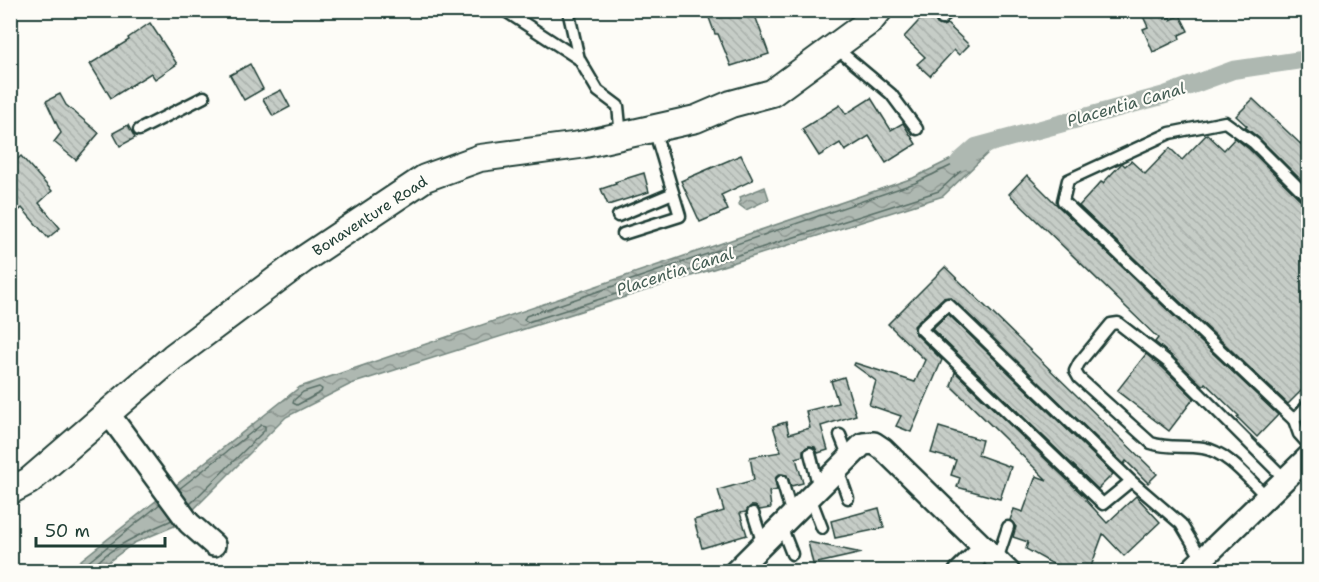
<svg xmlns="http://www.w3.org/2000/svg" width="1319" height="582" font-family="'Shantell Sans',sans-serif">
<defs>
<pattern id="water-waves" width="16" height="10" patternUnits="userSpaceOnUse" patternTransform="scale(1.5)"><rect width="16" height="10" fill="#aeb8b1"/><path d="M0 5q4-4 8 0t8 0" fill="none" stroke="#8d9791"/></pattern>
<pattern id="building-back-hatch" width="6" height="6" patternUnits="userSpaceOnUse" patternTransform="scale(1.5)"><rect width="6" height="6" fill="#c6cdc7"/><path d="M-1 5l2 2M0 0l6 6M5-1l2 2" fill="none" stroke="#aab1ac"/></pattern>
</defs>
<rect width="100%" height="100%" fill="#fdfcf7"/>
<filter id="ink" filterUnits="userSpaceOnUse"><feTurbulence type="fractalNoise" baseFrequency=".0167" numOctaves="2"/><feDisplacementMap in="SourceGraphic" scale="12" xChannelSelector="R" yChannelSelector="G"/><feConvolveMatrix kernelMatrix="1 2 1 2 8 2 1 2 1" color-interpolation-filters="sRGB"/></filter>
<g filter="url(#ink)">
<g fill="url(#water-waves)" stroke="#75877f" stroke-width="1.5">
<polygon points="1165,95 990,151 943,196 351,384 286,417 179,524 134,543 96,571 66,572 300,387 913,178 976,147"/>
<polygon points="765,187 769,199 746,210 738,204 741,201 740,197"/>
</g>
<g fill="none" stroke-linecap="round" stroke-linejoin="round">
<g stroke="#586e66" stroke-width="1.5">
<polygon points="965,159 968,160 968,164 939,191 528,322 524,320 526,316 915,183"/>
<polygon points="319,387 322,389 321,392 297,405 293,403 294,400 303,392"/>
<polyline points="179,489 261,425 265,426 265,430 190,504"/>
<polyline points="76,572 160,504"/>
<path d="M 93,572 C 95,552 155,528 172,520"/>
</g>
<polyline stroke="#aeb8b1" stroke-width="18" points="959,162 976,147 1165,95 1233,70 1308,59"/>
</g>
<g fill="url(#building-back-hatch)" stroke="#1f3d34" stroke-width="1.5">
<polygon points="710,10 753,10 769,54 731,66 718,34 715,34 708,15 711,14"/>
<polygon points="929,10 933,10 937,14 935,19 937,24 942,26 947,24 969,45 959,55 954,50 930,76 917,64 925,57 904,37"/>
<polygon points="1150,10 1161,10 1165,19 1170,17 1171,20 1180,15 1188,31 1179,35 1180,39 1153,52 1143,29 1148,27 1142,14"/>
<polygon points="150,23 177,64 155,79 151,73 111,98 90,64 129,40 128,38"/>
<polygon points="250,64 263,89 244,100 230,75"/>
<polygon points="281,90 290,107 273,116 263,99"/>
<polygon points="60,94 66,105 99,133 76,160 54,142 61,133 46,101"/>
<polygon points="871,98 891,130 903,123 916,144 886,163 869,136 845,151 840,143 819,156 802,129 840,105 846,114"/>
<polygon points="1253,99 1308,151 1308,187 1259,138 1245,127 1247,126 1236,116"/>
<polygon points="128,125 135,138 120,146 113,133"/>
<polygon points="1207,134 1224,150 1235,138 1249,149 1303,202 1308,204 1308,384 1288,404 1079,206 1101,182 1103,183 1122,163 1125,166 1131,161 1145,174 1170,148 1182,160"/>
<polygon points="741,155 753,180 721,195 728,210 700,222 681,181"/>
<polygon points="21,156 52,191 39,203 60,228 48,238 22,208 10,218 10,166"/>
<polygon points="644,173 649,192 608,205 601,189 616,184 615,182"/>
<polygon points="1027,175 1058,206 1278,415 1257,437 1237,417 1239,416 1205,383 1203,386 1173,357 1155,342 1158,338 1009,194"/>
<polygon points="945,267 1157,474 1148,483 1126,461 1124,464 950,297 943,298 914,326 916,334 942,360 911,432 896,426 901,416 869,405 876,381 854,365 855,363 915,382 925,360 888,324"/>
<polygon points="948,314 1113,474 1098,489 932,329"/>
<polygon points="1146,354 1163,368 1194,398 1169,431 1117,391"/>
<polygon points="955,372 1087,499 1086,500 1107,523 1136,496 1160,522 1124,556 1103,534 1089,572 1067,572 1026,549 1028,542 1013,537 1016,527 1010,520 1014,509 1023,512 1036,476 1047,480 951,386"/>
<polygon points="844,377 856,415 821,426 828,450 818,453 815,447 809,446 803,450 803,456 796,458 803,483 791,486 787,475 780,474 777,475 775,480 777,490 769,492 771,508 760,510 755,506 751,506 746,512 740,513 747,535 702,548 694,520 724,511 718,490 754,480 750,457 781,452 773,426 786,422 789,434 810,428 806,411 838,403 831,381"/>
<polygon points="939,427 982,440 978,455 1011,467 1000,499 957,487 960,478 951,475 956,460 931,453"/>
<polygon points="879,508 884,528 835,538 831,521"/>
<polygon points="808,542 862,553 813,564"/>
</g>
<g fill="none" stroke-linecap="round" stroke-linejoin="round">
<defs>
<g id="service">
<polyline points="504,10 579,59"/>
<polyline points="568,10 579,59 598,91 618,106 621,136"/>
<polyline points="942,19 949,10"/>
<polyline points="836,48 891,94 917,129"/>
<polyline points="139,130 204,97"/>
<polyline points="618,216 673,193"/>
<polyline points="623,234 680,216 654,129"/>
<polyline points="1308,405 1294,420 1299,434 1308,444"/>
<polyline points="1294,420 1063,201 1068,180 1170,133 1225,122 1254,143 1308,197"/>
<polyline points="840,435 849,458"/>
<polyline points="810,453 819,488"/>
<polyline points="838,470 848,498"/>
<polyline points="782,481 792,515"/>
<polyline points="1131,481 1103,504 921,329 948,304 1131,481 1181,524 1202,559 1215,572"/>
<polyline points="810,497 822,528"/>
<path d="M 1267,497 C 1249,480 1228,452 1203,448 C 1185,445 1168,449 1151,443 L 1079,378 L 1075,371 L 1079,363 L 1111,324 L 1118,323 L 1168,362 L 1285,479"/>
<polyline points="753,513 763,544"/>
<polyline points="781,526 792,554"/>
<polyline points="997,560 1008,527"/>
</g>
<g id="minor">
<polyline points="108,413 189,523 214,545"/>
<polyline points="735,572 863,444 874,443 883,449 1009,572"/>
<polyline points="960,572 985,548"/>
<polyline points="1189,572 1308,457"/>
</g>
<polyline id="tertiary" points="10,491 29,481 173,357 304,259 425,178 480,158 580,145 696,119 731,104 772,93 870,21 879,10"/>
</defs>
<use href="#service" stroke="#1f3d34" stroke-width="15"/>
<use href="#minor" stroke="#1f3d34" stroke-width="26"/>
<use href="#tertiary" stroke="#1f3d34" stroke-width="30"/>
<use href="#service" stroke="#fdfcf7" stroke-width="10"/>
<use href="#minor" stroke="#fdfcf7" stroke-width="21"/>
<use href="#tertiary" stroke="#fdfcf7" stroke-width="26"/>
</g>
</g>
<g text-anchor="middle" stroke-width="4.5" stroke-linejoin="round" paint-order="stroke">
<g font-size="15" fill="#1f3d34" stroke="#fdfcf7">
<text transform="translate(370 216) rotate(-33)" y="5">Bonaventure Road</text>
</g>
<g font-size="16" font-style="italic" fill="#435c53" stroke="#fdfcf7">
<text transform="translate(1126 104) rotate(-16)" y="6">Placentia Canal</text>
<text transform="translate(675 271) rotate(-18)" y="6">Placentia Canal</text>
</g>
</g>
<rect width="1319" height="582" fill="none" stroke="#fdfcf7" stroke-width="36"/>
<rect x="18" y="18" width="1283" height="546" fill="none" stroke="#1f3d34" stroke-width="2" filter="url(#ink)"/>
<path d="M36 537v9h129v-9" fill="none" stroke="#1f3d34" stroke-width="3"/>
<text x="45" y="537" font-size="18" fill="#1f3d34" stroke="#fdfcf7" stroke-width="4.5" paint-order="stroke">50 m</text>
</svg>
